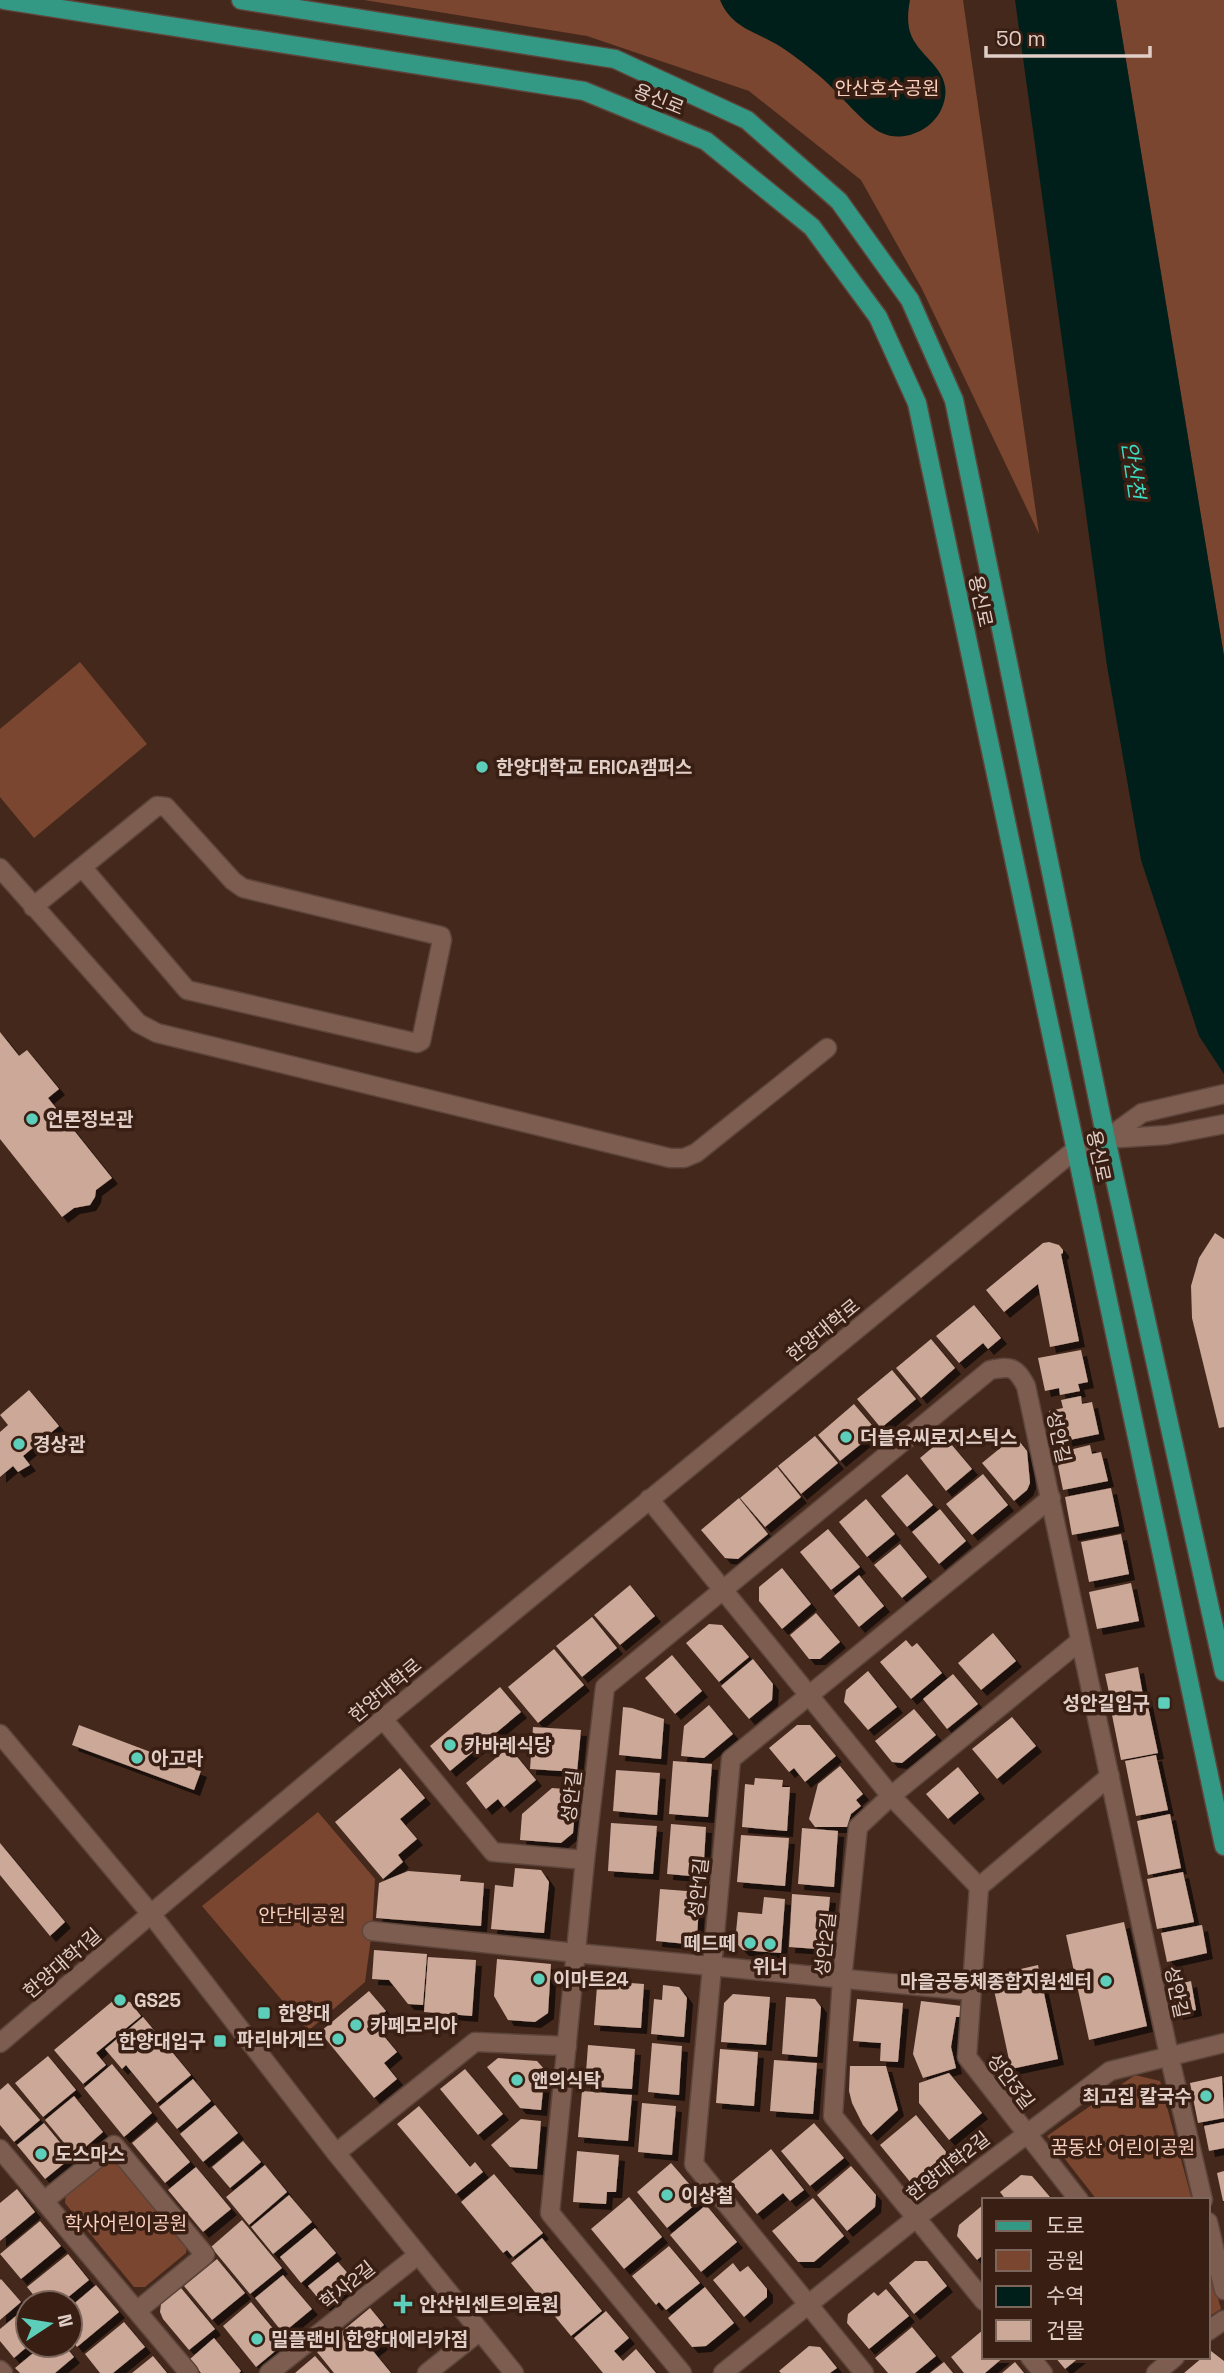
<svg xmlns="http://www.w3.org/2000/svg" width="1224" height="2373" font-family="'Space Grotesk','Noto Sans KR',sans-serif">
<defs>
<filter id="shadow"><feDropShadow dx="6" dy="6" stdDeviation="0" flood-color="#0009"/></filter>
</defs>
<rect width="100%" height="100%" fill="#44281c"/>
<g fill="#7a462f">
<polygon points="364,0 963,0 1039,534 922,289 861,180 749,91 587,36"/>
<polygon points="1116,0 1224,0 1224,656"/>
<polygon points="80,662 147,744 34,838 0,797 0,729"/>
<polygon points="318,1812 375,1879 372,1931 365,1982 308,2031 202,1906"/>
<polygon points="1135,2075 1160,2081 1192,2200 1097,2200 1047,2136"/>
<polygon points="107,2158 119,2159 187,2242 186,2253 145,2287 134,2287 65,2203 66,2192"/>
<polygon points="1208,2262 1221,2309 1208,2317"/>
</g>
<g fill="#001f1a">
<path d="M 720,0 L 910,0 C 908,10 907,22 910,32 C 918,59 959,71 941,110 C 931,131 902,143 882,133 C 865,126 838,92 823,79 C 810,68 795,56 781,47 C 756,31 732,29 720,0 Z"/>
<polygon points="1015,0 1116,0 1224,656 1224,1074 1199,1036 1141,860 1107,666"/>
</g>
<g fill="#cba898" filter="url(#shadow)">
<polygon points="0,1032 19,1056 27,1050 59,1089 48,1098 112,1178 96,1190 95,1197 90,1205 74,1208 62,1217 0,1139"/>
<polygon points="1215,1233 1224,1239 1224,1427 1219,1428 1192,1318 1191,1286 1199,1258"/>
<polygon points="1049,1242 1059,1245 1063,1250 1063,1253 1061,1254 1079,1341 1050,1347 1038,1284 1004,1312 986,1290 1043,1243"/>
<polygon points="974,1305 1001,1338 988,1349 983,1343 959,1363 936,1336"/>
<polygon points="931,1339 955,1368 921,1398 896,1368"/>
<polygon points="1081,1350 1088,1382 1078,1384 1080,1391 1060,1395 1059,1388 1045,1391 1038,1358"/>
<polygon points="892,1370 916,1399 881,1428 857,1399"/>
<polygon points="29,1390 59,1426 23,1456 30,1465 18,1472 13,1466 0,1477 0,1432 8,1425 0,1415"/>
<polygon points="1081,1396 1082,1404 1092,1402 1099,1434 1055,1443 1049,1411 1063,1408 1061,1400"/>
<polygon points="854,1404 877,1431 840,1461 818,1435"/>
<polygon points="815,1436 838,1463 801,1494 778,1466"/>
<polygon points="1015,1436 1027,1451 1030,1483 1027,1490 1014,1501 982,1463"/>
<polygon points="945,1437 972,1469 946,1491 920,1458"/>
<polygon points="1090,1445 1092,1454 1101,1452 1108,1481 1063,1490 1057,1461 1067,1459 1065,1451"/>
<polygon points="777,1467 801,1497 765,1527 740,1498"/>
<polygon points="907,1474 933,1505 907,1527 881,1496"/>
<polygon points="983,1474 1008,1505 972,1535 946,1504"/>
<polygon points="1111,1488 1119,1526 1072,1535 1065,1497"/>
<polygon points="739,1498 768,1534 738,1559 725,1558 701,1530"/>
<polygon points="866,1499 895,1534 867,1557 839,1522"/>
<polygon points="940,1509 966,1541 939,1564 912,1532"/>
<polygon points="828,1529 860,1567 831,1590 800,1552"/>
<polygon points="1121,1534 1129,1574 1089,1582 1081,1542"/>
<polygon points="900,1544 927,1577 902,1598 874,1565"/>
<polygon points="782,1568 811,1604 782,1629 759,1601 759,1587"/>
<polygon points="859,1575 884,1606 859,1627 834,1596"/>
<polygon points="1131,1583 1139,1621 1097,1629 1089,1592"/>
<polygon points="630,1585 655,1616 620,1645 594,1615"/>
<polygon points="816,1613 840,1642 820,1659 809,1659 790,1635"/>
<polygon points="592,1617 617,1648 582,1677 556,1646"/>
<polygon points="709,1624 722,1625 749,1657 719,1682 686,1643"/>
<polygon points="993,1633 1016,1661 981,1690 958,1663"/>
<polygon points="906,1640 912,1647 917,1643 942,1673 911,1699 880,1662"/>
<polygon points="554,1649 584,1685 538,1723 508,1687"/>
<polygon points="672,1655 702,1691 675,1714 645,1678"/>
<polygon points="753,1659 773,1684 772,1700 749,1719 721,1686"/>
<polygon points="1138,1667 1143,1695 1111,1702 1105,1674"/>
<polygon points="868,1671 897,1707 868,1730 844,1702 846,1690"/>
<polygon points="953,1674 978,1704 947,1729 923,1699"/>
<polygon points="500,1687 521,1712 450,1771 430,1746"/>
<polygon points="1146,1697 1158,1753 1121,1760 1110,1705"/>
<polygon points="709,1705 733,1734 704,1758 681,1756 684,1726"/>
<polygon points="623,1707 632,1708 664,1719 661,1759 619,1755"/>
<polygon points="914,1709 936,1735 902,1763 892,1762 875,1741"/>
<polygon points="1012,1717 1036,1746 997,1779 972,1749"/>
<polygon points="79,1725 201,1771 194,1790 72,1745"/>
<polygon points="797,1725 810,1725 836,1756 805,1782 794,1768 789,1772 769,1748"/>
<polygon points="533,1727 581,1730 577,1772 530,1769"/>
<polygon points="509,1747 536,1780 504,1807 498,1799 486,1809 466,1783"/>
<polygon points="1156,1755 1168,1810 1136,1816 1125,1761"/>
<polygon points="673,1761 712,1764 708,1817 669,1814"/>
<polygon points="840,1766 863,1794 856,1800 861,1806 851,1814 847,1827 815,1827 809,1819 818,1784"/>
<polygon points="958,1767 979,1793 948,1819 926,1794"/>
<polygon points="400,1768 425,1798 400,1819 417,1839 398,1855 403,1862 383,1879 335,1822"/>
<polygon points="616,1770 660,1773 657,1815 613,1811"/>
<polygon points="755,1778 783,1780 782,1787 790,1787 787,1831 742,1827 745,1784 754,1785"/>
<polygon points="552,1788 577,1790 573,1833 561,1843 520,1840 522,1814"/>
<polygon points="1170,1814 1181,1868 1148,1875 1137,1821"/>
<polygon points="611,1823 657,1826 653,1874 608,1871"/>
<polygon points="671,1824 706,1827 703,1877 667,1874"/>
<polygon points="802,1828 838,1831 834,1887 798,1884"/>
<polygon points="741,1835 789,1838 785,1886 737,1882"/>
<polygon points="0,1843 65,1922 50,1936 0,1875"/>
<polygon points="515,1868 541,1870 549,1882 544,1933 491,1929 495,1885 513,1887"/>
<polygon points="408,1871 461,1875 460,1881 484,1883 481,1926 376,1918 379,1883"/>
<polygon points="1183,1872 1194,1922 1157,1929 1147,1879"/>
<polygon points="660,1889 700,1892 697,1936 687,1944 656,1941"/>
<polygon points="792,1894 830,1897 826,1940 818,1949 789,1947"/>
<polygon points="764,1897 785,1899 781,1953 743,1950 735,1942 738,1912 762,1914"/>
<polygon points="1124,1922 1147,2026 1089,2040 1066,1935"/>
<polygon points="1202,1925 1207,1953 1167,1962 1161,1933"/>
<polygon points="374,1950 427,1954 423,2005 408,2004 389,1980 372,1979"/>
<polygon points="428,1957 476,1960 472,2016 424,2012"/>
<polygon points="497,1959 551,1964 548,2013 535,2022 508,2020 494,1996"/>
<polygon points="1038,1965 1058,2059 1011,2069 991,1976"/>
<polygon points="603,1981 644,1984 641,2028 594,2025 597,1986"/>
<polygon points="1191,1981 1196,2010 1177,2014 1171,1986"/>
<polygon points="663,1985 679,1987 687,1998 684,2037 651,2034 654,1999 662,2000"/>
<polygon points="369,1991 386,2011 373,2023 397,2052 384,2063 397,2079 374,2098 320,2032"/>
<polygon points="733,1994 770,1997 766,2045 721,2042 724,2003"/>
<polygon points="786,1997 815,1999 821,2007 817,2057 782,2054"/>
<polygon points="857,1999 903,2003 898,2062 880,2061 881,2043 853,2041"/>
<polygon points="114,2000 130,2002 141,2016 96,2053 106,2065 83,2084 54,2050"/>
<polygon points="921,2001 962,2006 962,2017 956,2017 951,2047 956,2068 923,2078 913,2054"/>
<polygon points="143,2017 191,2075 157,2103 126,2065 122,2069 105,2049"/>
<polygon points="652,2043 682,2046 679,2095 648,2092"/>
<polygon points="588,2045 635,2049 632,2089 585,2086"/>
<polygon points="720,2049 758,2052 754,2106 716,2103"/>
<polygon points="48,2056 76,2090 43,2117 15,2083"/>
<polygon points="498,2058 537,2061 545,2070 541,2110 520,2108 487,2067"/>
<polygon points="774,2060 817,2063 813,2114 770,2111"/>
<polygon points="112,2064 152,2113 124,2137 84,2088"/>
<polygon points="850,2066 886,2066 898,2110 871,2135 863,2125 852,2103 849,2091"/>
<polygon points="465,2069 503,2114 478,2135 440,2089"/>
<polygon points="949,2073 982,2113 949,2140 919,2103 919,2083"/>
<polygon points="1222,2076 1224,2118 1198,2123 1190,2083"/>
<polygon points="193,2079 211,2101 177,2129 159,2107"/>
<polygon points="8,2083 40,2120 14,2142 0,2125 0,2090"/>
<polygon points="582,2091 632,2095 628,2141 578,2137"/>
<polygon points="74,2096 103,2132 75,2156 45,2120"/>
<polygon points="642,2103 676,2106 672,2155 638,2152"/>
<polygon points="215,2105 238,2133 203,2162 180,2134"/>
<polygon points="419,2106 470,2167 475,2162 483,2172 456,2194 397,2124"/>
<polygon points="916,2115 947,2153 911,2183 880,2145"/>
<polygon points="521,2119 541,2121 537,2169 510,2167 491,2145"/>
<polygon points="157,2122 190,2162 165,2183 132,2143"/>
<polygon points="1224,2122 1224,2148 1209,2151 1204,2126"/>
<polygon points="44,2123 72,2157 45,2179 17,2145"/>
<polygon points="814,2123 844,2158 810,2186 781,2151"/>
<polygon points="243,2141 261,2162 230,2188 212,2167"/>
<polygon points="771,2149 804,2190 790,2201 783,2193 757,2214 731,2182"/>
<polygon points="577,2151 619,2155 616,2192 607,2192 606,2204 573,2202"/>
<polygon points="671,2163 702,2199 667,2228 637,2192"/>
<polygon points="265,2165 287,2192 249,2225 226,2197"/>
<polygon points="851,2166 876,2195 875,2207 847,2231 817,2195"/>
<polygon points="196,2167 231,2209 203,2232 168,2190"/>
<polygon points="1224,2171 1224,2201 1223,2201 1217,2173"/>
<polygon points="494,2174 543,2233 513,2257 507,2250 503,2253 461,2202"/>
<polygon points="1021,2175 1032,2176 1050,2197 1046,2200 1006,2200 1000,2192"/>
<polygon points="17,2189 35,2212 0,2241 0,2203"/>
<polygon points="289,2195 312,2222 273,2254 251,2227"/>
<polygon points="629,2197 662,2237 624,2269 591,2229"/>
<polygon points="813,2198 844,2236 814,2262 798,2262 772,2231"/>
<polygon points="984,2204 984,2254 977,2260 957,2236 959,2225"/>
<polygon points="706,2205 737,2242 701,2272 670,2235"/>
<polygon points="242,2220 282,2268 250,2294 211,2247"/>
<polygon points="40,2221 61,2246 21,2279 0,2254"/>
<polygon points="315,2228 336,2253 301,2283 280,2257"/>
<polygon points="542,2238 602,2311 571,2336 511,2263"/>
<polygon points="669,2246 700,2283 666,2310 659,2302 656,2305 632,2276"/>
<polygon points="68,2254 89,2280 61,2303 40,2303 27,2287"/>
<polygon points="217,2259 245,2293 212,2320 184,2286"/>
<polygon points="915,2261 927,2261 947,2286 914,2314 889,2283"/>
<polygon points="338,2262 357,2284 327,2309 308,2286"/>
<polygon points="733,2263 740,2272 748,2266 767,2289 767,2297 744,2317 713,2280"/>
<polygon points="283,2275 312,2309 283,2333 255,2298"/>
<polygon points="1,2279 21,2302 0,2320 0,2280"/>
<polygon points="96,2285 119,2312 77,2347 70,2338 70,2307"/>
<polygon points="705,2287 734,2323 706,2346 692,2347 668,2318"/>
<polygon points="181,2288 215,2329 189,2350 163,2319 160,2312 161,2304"/>
<polygon points="886,2289 909,2316 869,2349 847,2323 848,2314 874,2292 878,2296"/>
<polygon points="251,2302 285,2343 256,2367 223,2326"/>
<polygon points="27,2307 28,2346 14,2358 0,2341 0,2329"/>
<polygon points="370,2308 384,2325 380,2328 388,2339 373,2351 391,2373 334,2373 317,2352"/>
<polygon points="606,2311 629,2338 614,2351 623,2361 636,2349 656,2373 603,2373 574,2338"/>
<polygon points="124,2322 145,2347 113,2373 100,2373 85,2354"/>
<polygon points="912,2327 936,2356 915,2373 888,2373 875,2358"/>
<polygon points="984,2329 984,2357 1004,2357 985,2373 964,2373 951,2357"/>
<polygon points="214,2338 241,2371 239,2373 201,2373 190,2359"/>
<polygon points="43,2345 64,2345 74,2357 55,2373 20,2373 15,2368"/>
<polygon points="809,2346 820,2347 837,2368 830,2373 781,2373 779,2371"/>
<polygon points="1211,2351 1224,2361 1224,2373 1184,2373 1203,2357 1208,2357"/>
<polygon points="153,2356 167,2373 132,2373"/>
<polygon points="315,2356 330,2373 295,2373"/>
<polygon points="1055,2357 1080,2357 1065,2369"/>
<polygon points="944,2362 953,2373 930,2373"/>
<polygon points="1015,2362 1024,2373 1002,2373"/>
</g>
<g fill="none" stroke-linecap="round" stroke-linejoin="round">
<defs>
<g id="minor">
<polyline points="0,868 138,1023 157,1033 670,1158 684,1158 696,1153 827,1048"/>
<polyline points="33,907 157,806 166,807 233,881 243,888 441,936 442,940 421,1041 417,1043 187,990 82,867"/>
<polyline points="1106,1139 1142,1113 1224,1094"/>
<polyline points="649,1499 891,1796 979,1887"/>
<polyline points="383,1719 493,1852 585,1860"/>
<polyline points="0,1734 151,1914 0,2043"/>
<polyline points="372,1931 576,1953 971,1991"/>
<polyline points="0,2149 189,2373"/>
<polyline points="336,2153 475,2042 567,2046"/>
<polyline points="1079,2200 967,2057 979,1887 1110,1776"/>
<polyline points="44,2201 114,2145 205,2255 138,2310"/>
<polyline points="1208,2222 1224,2290"/>
<polyline points="984,2301 833,2116 842,1979 858,1827 891,1796 1080,1641"/>
<polyline points="1208,2331 1224,2320"/>
<polyline points="1030,2357 1043,2373"/>
<polyline points="0,2370 3,2373"/>
<polyline points="269,2373 418,2255"/>
<polyline points="427,2373 480,2331"/>
<polyline points="514,2373 336,2153 151,1914 383,1719 1076,1149 1106,1139 1167,1135 1224,1124"/>
<path d="M 682,2373 L 550,2213 L 585,1860 L 605,1687 L 990,1370 C 1011,1366 1015,1366 1026,1386 L 1169,2055 L 1203,2200"/>
<polyline points="723,2373 916,2218 1110,2071 1224,2043"/>
<polyline points="864,2373 694,2164 731,1759 1051,1498"/>
<polyline points="1156,2373 1175,2357"/>
</g>
<g id="major">
<polyline points="4,0 584,91 706,141 812,227 878,317 917,403 1224,1846"/>
<polyline points="241,0 615,59 747,120 839,201 910,300 954,400 1106,1139 1224,1672"/>
</g>
</defs>
<use href="#minor" stroke="#5d453b" stroke-width="21"/>
<use href="#major" stroke="#5d453b" stroke-width="21"/>
<use href="#minor" stroke="#7d5d50" stroke-width="18"/>
<use href="#major" stroke="#339985" stroke-width="18"/>
</g>
<g fill="#5cceba" stroke="#391f13" stroke-width="2.5">
<circle cx="482" cy="767" r="7"/>
<circle cx="32" cy="1119" r="7"/>
<circle cx="846" cy="1437" r="7"/>
<circle cx="19" cy="1444" r="7"/>
<rect x="1157" y="1696" width="14" height="14" rx="3.5"/>
<circle cx="450" cy="1745" r="7"/>
<circle cx="137" cy="1758" r="7"/>
<circle cx="750" cy="1943" r="7"/>
<circle cx="770" cy="1944" r="7"/>
<circle cx="539" cy="1979" r="7"/>
<circle cx="1106" cy="1981" r="7"/>
<circle cx="120" cy="2000" r="7"/>
<rect x="257" y="2006" width="14" height="14" rx="3.5"/>
<circle cx="356" cy="2025" r="7"/>
<circle cx="338" cy="2039" r="7"/>
<rect x="213" y="2034" width="14" height="14" rx="3.5"/>
<circle cx="517" cy="2080" r="7"/>
<circle cx="1206" cy="2096" r="7"/>
<circle cx="41" cy="2154" r="7"/>
<circle cx="667" cy="2195" r="7"/>
<path d="M399.5 2293.5h7v7h7v7h-7v7h-7v-7h-7v-7h7z"/>
<circle cx="257" cy="2339" r="7"/>
</g>
<g text-anchor="middle" stroke-width="7" stroke-linejoin="round" paint-order="stroke">
<g font-size="19" fill="#f9cfbd" stroke="#391f13">
<text x="887" y="95">안산호수공원</text>
<text x="302" y="1922">안단테공원</text>
<text x="1123" y="2154">꿈동산 어린이공원</text>
<text x="126" y="2230">학사어린이공원</text>
</g>
<g font-size="19" fill="#e1cec7" stroke="#391f13">
<text transform="translate(659 99) rotate(22)" y="7">용신로</text>
<text transform="translate(981 601) rotate(78)" y="7">용신로</text>
<text transform="translate(1099 1156) rotate(78)" y="7">용신로</text>
<text transform="translate(823 1330) rotate(-39)" y="7">한양대학로</text>
<text transform="translate(1059 1437) rotate(78)" y="7">성안길</text>
<text transform="translate(385 1690) rotate(-40)" y="7">한양대학로</text>
<text transform="translate(571 1796) rotate(-83)" y="7">성안길</text>
<text transform="translate(698 1888) rotate(-84)" y="7">성안1길</text>
<text transform="translate(825 1944) rotate(-84)" y="7">성안2길</text>
<text transform="translate(62 1963) rotate(-41)" y="7">한양대학1길</text>
<text transform="translate(1177 1992) rotate(78)" y="7">성안길</text>
<text transform="translate(1011 2081) rotate(53)" y="7">성안3길</text>
<text transform="translate(948 2166) rotate(-38)" y="7">한양대학2길</text>
<text transform="translate(347 2285) rotate(-39)" y="7">학사2길</text>
</g>
<g font-size="19" font-weight="bold" fill="#e1cec7" stroke="#391f13" text-anchor="start">
<text x="496" y="774">한양대학교 ERICA캠퍼스</text>
<text x="46" y="1126">언론정보관</text>
<text x="860" y="1444">더블유씨로지스틱스</text>
<text x="33" y="1451">경상관</text>
<text x="1150" y="1710" text-anchor="end">성안길입구</text>
<text x="464" y="1752">카바레식당</text>
<text x="151" y="1765">아고라</text>
<text x="736" y="1950" text-anchor="end">떼드떼</text>
<text x="770" y="1973" text-anchor="middle">위너</text>
<text x="553" y="1986">이마트24</text>
<text x="1092" y="1988" text-anchor="end">마을공동체종합지원센터</text>
<text x="134" y="2007">GS25</text>
<text x="278" y="2020">한양대</text>
<text x="370" y="2032">카페모리아</text>
<text x="324" y="2046" text-anchor="end">파리바게뜨</text>
<text x="206" y="2048" text-anchor="end">한양대입구</text>
<text x="531" y="2087">앤의식탁</text>
<text x="1192" y="2103" text-anchor="end">최고집 칼국수</text>
<text x="55" y="2161">도스마스</text>
<text x="681" y="2202">이상철</text>
<text x="419" y="2311">안산빈센트의료원</text>
<text x="271" y="2346">밀플랜비 한양대에리카점</text>
</g>
<g font-size="21" font-style="italic" fill="#3adcc3" stroke="#391f13">
<text transform="translate(1133 470) rotate(82)" y="7">안산천</text>
</g>
</g>
<rect x="982" y="2198" width="228" height="161" fill="#391f13" stroke="#7c655b" stroke-width="2"/>
<rect x="996" y="2221" width="35" height="10" fill="#339985" stroke="#7c655b" stroke-width="2"/>
<text x="1046" y="2233" font-size="21" fill="#e1cec7">도로</text>
<rect x="996" y="2250" width="35" height="21" fill="#7a462f" stroke="#7c655b" stroke-width="2"/>
<text x="1046" y="2268" font-size="21" fill="#e1cec7">공원</text>
<rect x="996" y="2286" width="35" height="21" fill="#001f1a" stroke="#7c655b" stroke-width="2"/>
<text x="1046" y="2303" font-size="21" fill="#e1cec7">수역</text>
<rect x="996" y="2320" width="35" height="21" fill="#cba898" stroke="#7c655b" stroke-width="2"/>
<text x="1046" y="2338" font-size="21" fill="#e1cec7">건물</text>
<g transform="translate(49 2324) rotate(78)"><circle r="33" fill="#391f13" stroke="#7c655b" stroke-width="2"/>
<path d="M0-5L12 26L0 18L-12 26Z" fill="#5cceba"/>
<text y="-10" font-size="19" font-weight="bold" text-anchor="middle" fill="#e1cec7">N</text>
</g>
<path d="M986 46v10h164v-10" fill="none" stroke="#e1cec7" stroke-width="3.5"/>
<text x="996" y="46" font-size="21" fill="#e1cec7" stroke="#391f13" stroke-width="5" paint-order="stroke">50 m</text>
</svg>
